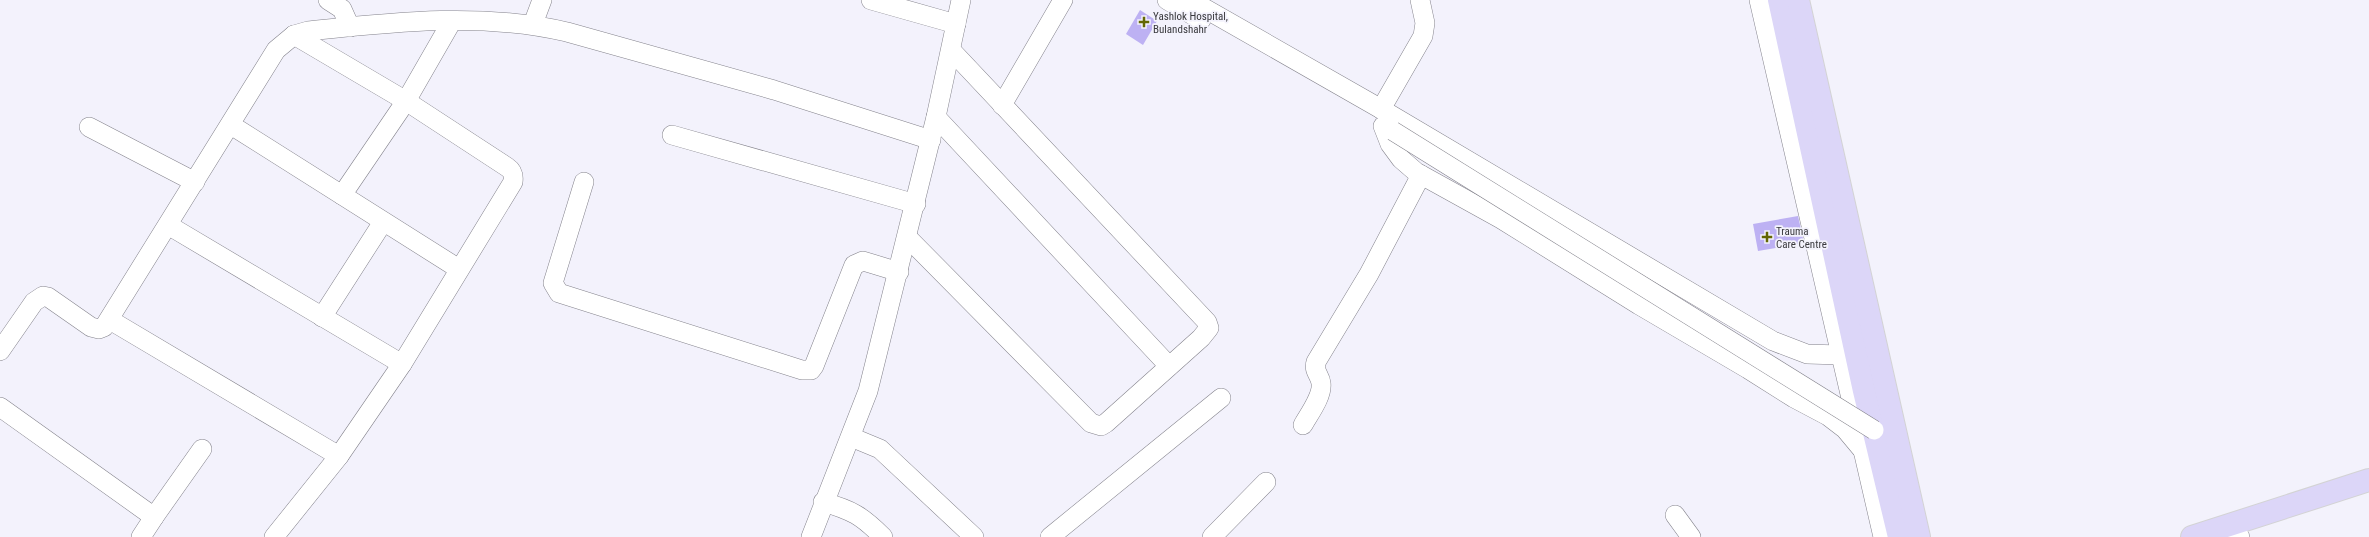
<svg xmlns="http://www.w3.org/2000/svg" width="2369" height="537" font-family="'Roboto Condensed',sans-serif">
<rect width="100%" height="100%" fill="#f3f2fc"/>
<g fill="#bdb1f3">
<polygon points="1140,10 1157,21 1143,45 1126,34"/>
<polygon points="1798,216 1804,243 1758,251 1753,224"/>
</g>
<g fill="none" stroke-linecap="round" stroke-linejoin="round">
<defs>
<g id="minor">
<polyline points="328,0 342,9 350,27"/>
<polyline points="871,0 956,24"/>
<polyline points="1167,0 1201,20"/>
<polyline points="1190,0 1381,109 1773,341 1807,354 1840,355"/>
<polyline points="1759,0 1883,537"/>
<polyline points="533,24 542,0"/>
<polyline points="1002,105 1063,0"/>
<polyline points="1381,109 1423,36 1425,23 1420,0"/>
<polyline points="936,117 1169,366"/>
<polyline points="231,125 459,269"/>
<polyline points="1383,126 1390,144 1401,159 1416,172 1501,219 1639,305 1748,369 1794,398 1828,416 1845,429 1865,453"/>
<polyline points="89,127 195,182"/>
<polyline points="672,135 916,204"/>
<polyline points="584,182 553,283 559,293 802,370 811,370 814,366 854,265 863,261 899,272"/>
<polyline points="342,195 406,101 452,21"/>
<polyline points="168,225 402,364"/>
<polyline points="908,238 1091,423 1101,426 1106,423 1201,338 1209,328 1207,322 951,50"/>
<polyline points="322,317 383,222"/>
<polyline points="110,320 339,456"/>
<path d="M 0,351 L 34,302 L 43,296 L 48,297 L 91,327 L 99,329 L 104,327 L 276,50 L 294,35 L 308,31 C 394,22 482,12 567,32 L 774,90 L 931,140"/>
<polyline points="0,407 154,517 141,537"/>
<path d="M 1303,425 C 1309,414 1323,396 1321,383 C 1320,375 1313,371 1316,362 L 1369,274 L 1421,175"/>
<polyline points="851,437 880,449 974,537"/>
<path d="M 823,502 C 852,510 862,516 883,537"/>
<polyline points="1675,515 1691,537"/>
<polyline points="154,517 202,449"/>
<polyline points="2230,526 2240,537"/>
<path d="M 274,537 L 339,456 L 402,364 L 513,182 C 514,175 513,171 507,167 L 406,101 L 294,35"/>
<polyline points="811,537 868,391 936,117 961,0"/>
<polyline points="1050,537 1221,398"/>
<polyline points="1212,537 1266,482"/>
</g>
<g id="major">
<polyline points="1779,0 1864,391 1899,537"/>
<polyline points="1798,0 1919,537"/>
<polyline points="2192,537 2369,480"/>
</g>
</defs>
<use href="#minor" stroke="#84838c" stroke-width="20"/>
<use href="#major" stroke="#d3d3d4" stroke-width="24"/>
<use href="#minor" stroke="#fff" stroke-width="19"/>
<use href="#major" stroke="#dcd6f8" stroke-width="22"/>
<defs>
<polyline id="minor-bridge" points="1393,131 1874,430"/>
</defs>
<use href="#minor-bridge" stroke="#84838c" stroke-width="20" stroke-linecap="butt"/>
<use href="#minor-bridge" stroke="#fff" stroke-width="19"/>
</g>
<g fill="#636603" stroke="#f3f2fc" stroke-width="1.5">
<path d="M1142 16h4v4h4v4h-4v4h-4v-4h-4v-4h4z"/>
<path d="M1765 231h4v4h4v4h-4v4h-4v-4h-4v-4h4z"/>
</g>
<g text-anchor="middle" stroke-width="3.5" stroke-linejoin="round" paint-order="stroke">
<g font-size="11" fill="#39393d" stroke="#f3f2fc" text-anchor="start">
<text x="1153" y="20">Yashlok Hospital,<tspan x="1153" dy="13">Bulandshahr</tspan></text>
<text x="1776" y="235">Trauma<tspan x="1776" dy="13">Care Centre</tspan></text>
</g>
</g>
</svg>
